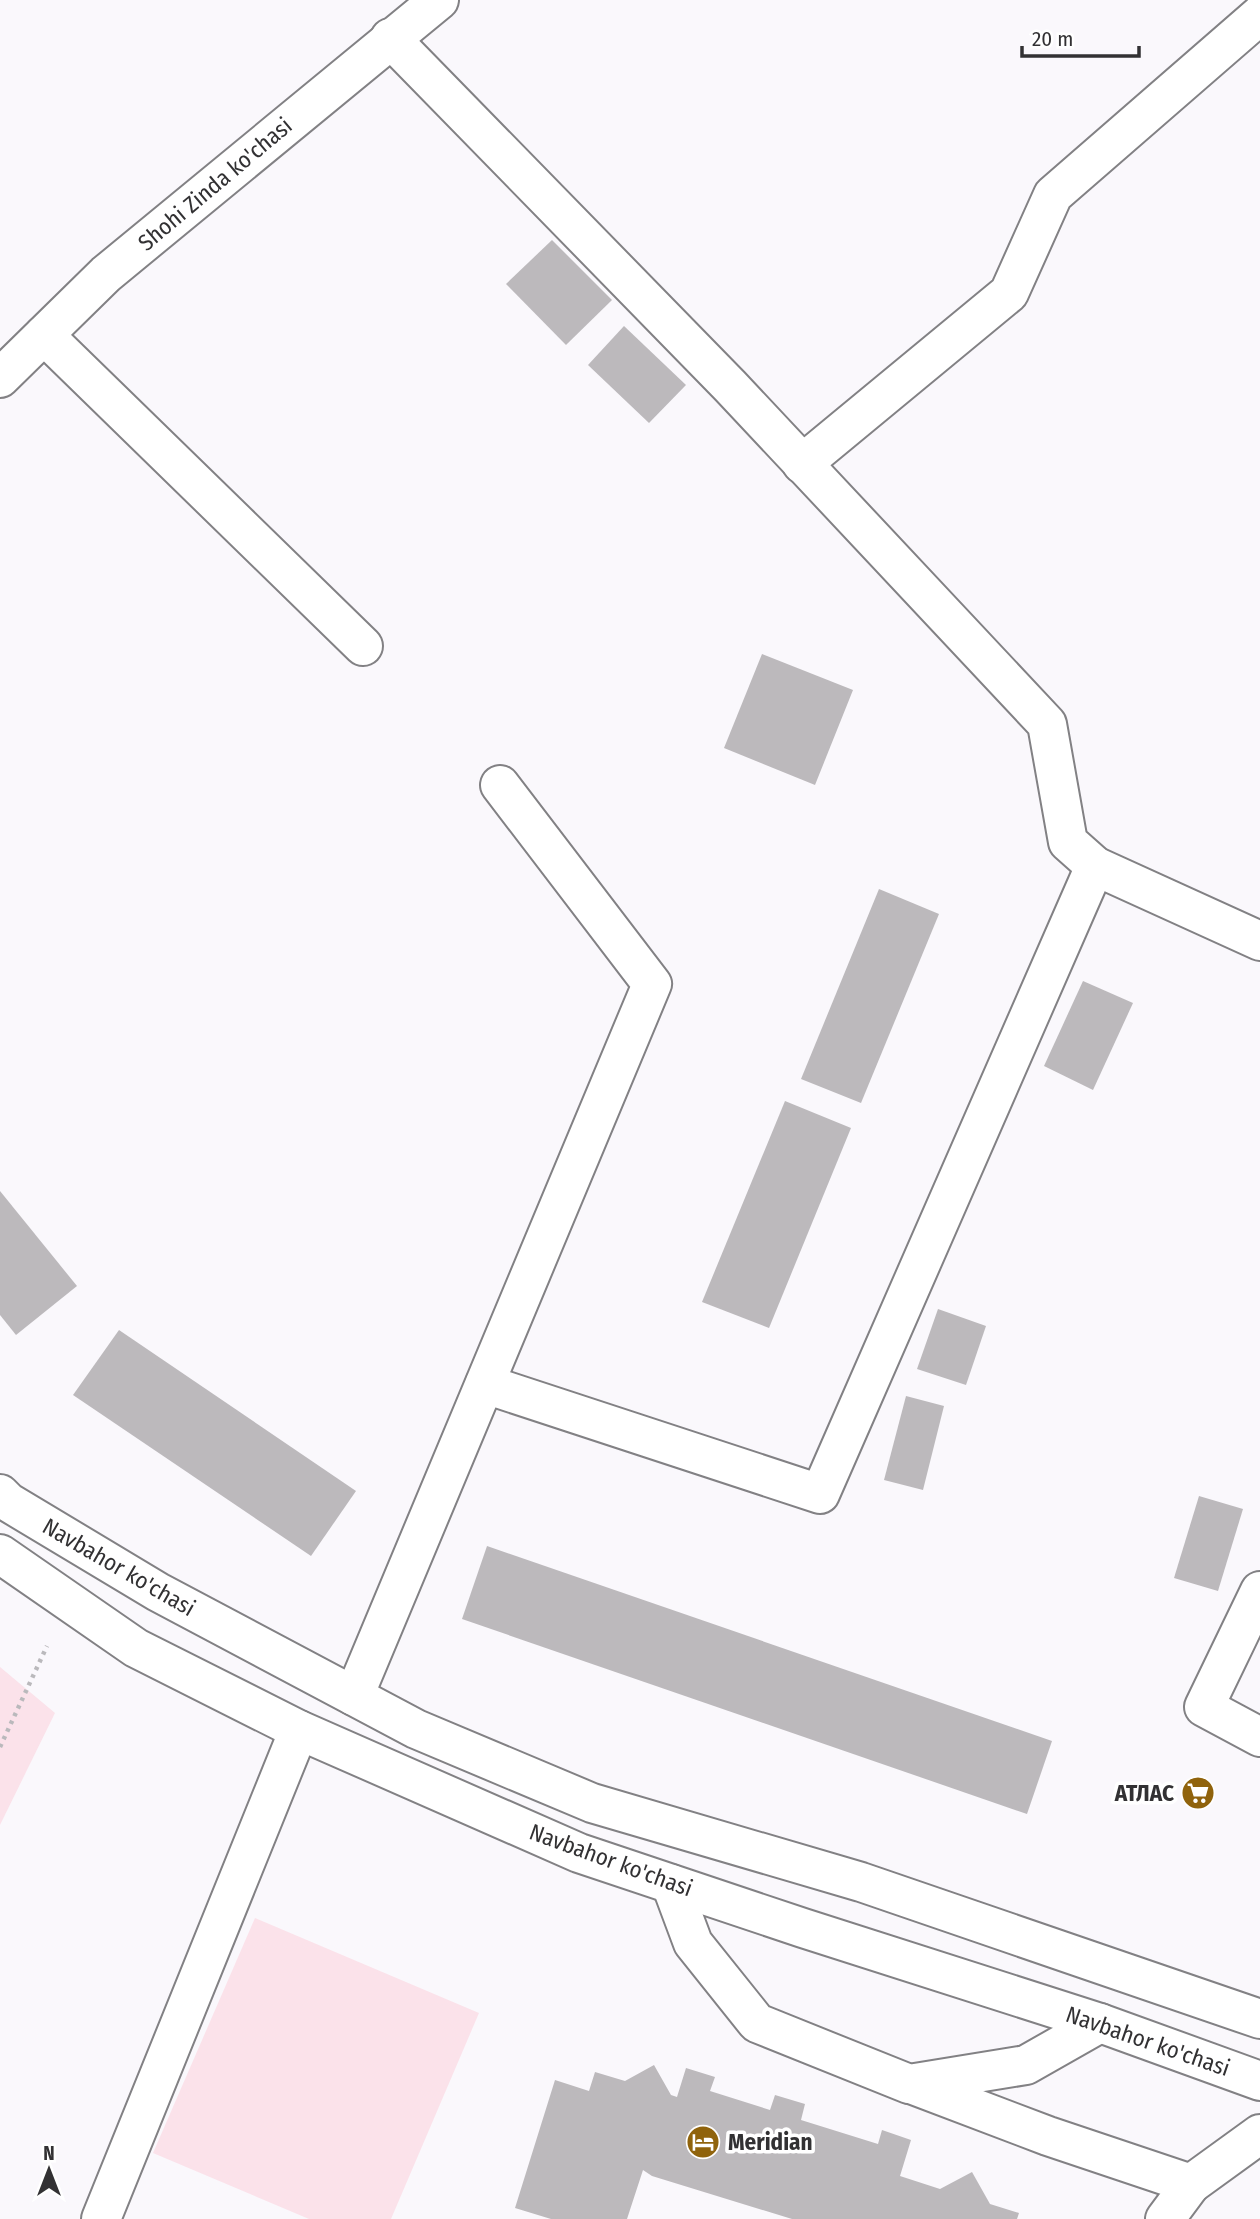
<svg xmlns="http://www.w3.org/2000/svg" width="1260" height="2219" font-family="'Fira Sans Condensed',sans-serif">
<rect width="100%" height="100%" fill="#faf8fc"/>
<g fill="#fbe2ea">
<polygon points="0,1667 55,1713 0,1825"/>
<polygon points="255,1918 479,2013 391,2219 309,2219 153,2153"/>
</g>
<g fill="#bcb9bc">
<polygon points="552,240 612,300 566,345 506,284"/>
<polygon points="624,326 686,385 649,423 588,365"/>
<polygon points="762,654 853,690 815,785 724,748"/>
<polygon points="879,889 939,914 861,1103 801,1079"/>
<polygon points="1083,981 1133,1003 1093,1090 1044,1066"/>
<polygon points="785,1101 851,1128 769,1328 702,1302"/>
<polygon points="0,1191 77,1286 16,1335 0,1315"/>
<polygon points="938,1309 986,1326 966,1385 917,1369"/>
<polygon points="119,1330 356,1491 311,1556 73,1395"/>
<polygon points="906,1396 944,1406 923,1490 884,1480"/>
<polygon points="1199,1496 1243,1509 1218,1591 1174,1578"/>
<polygon points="487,1546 1052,1741 1027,1814 462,1619"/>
<polygon points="654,2065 671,2095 677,2097 686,2068 715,2077 710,2091 770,2110 775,2095 805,2104 801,2120 878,2144 882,2130 911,2140 900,2176 940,2189 972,2172 990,2204 1019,2213 1017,2219 792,2219 652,2176 643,2170 627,2219 551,2219 515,2208 555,2080 589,2091 595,2072 625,2081"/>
</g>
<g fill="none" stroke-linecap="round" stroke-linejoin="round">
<defs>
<g id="minor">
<polyline points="390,38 730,386 1047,724 1068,842 1095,866 1260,941"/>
<polyline points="44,335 363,646"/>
<polyline points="0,378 106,274 439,0"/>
<polyline points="802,464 1009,293 1053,195 1260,15"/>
<polyline points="485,1384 820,1494 1095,866"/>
<polyline points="0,1494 8,1502 158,1592 416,1729 592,1803 861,1882 1260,2019"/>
<polyline points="0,1554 136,1648 299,1730 579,1853 803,1928 1100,2023 1260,2081"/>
<polyline points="1260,1591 1204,1707 1260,1737"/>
<polyline points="354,1696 652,984 500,785"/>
<polyline points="671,1884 693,1943 757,2023 909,2084 1026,2065 1100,2023"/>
<polyline points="911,2084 1048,2136 1191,2184 1260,2134"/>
<polyline points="101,2219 299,1730"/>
<polyline points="1165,2219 1191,2184"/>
</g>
</defs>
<use href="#minor" stroke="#828184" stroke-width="42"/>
<polyline stroke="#bab9bc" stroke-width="4.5" stroke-dasharray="3.5 5" stroke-linecap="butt" points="0,1747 47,1646"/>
<use href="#minor" stroke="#fff" stroke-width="38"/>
</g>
<defs>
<symbol id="supermarket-disc" viewBox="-11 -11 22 22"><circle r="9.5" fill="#90630c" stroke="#fff"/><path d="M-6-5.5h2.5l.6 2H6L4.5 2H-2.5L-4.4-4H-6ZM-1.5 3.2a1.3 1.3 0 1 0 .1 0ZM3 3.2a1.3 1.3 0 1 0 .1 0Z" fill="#fff"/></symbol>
<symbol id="hotel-disc" viewBox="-11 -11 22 22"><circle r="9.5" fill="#90630c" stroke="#fff"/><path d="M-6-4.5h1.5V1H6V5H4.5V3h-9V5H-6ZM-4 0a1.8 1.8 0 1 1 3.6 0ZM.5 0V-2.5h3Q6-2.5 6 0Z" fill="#fff"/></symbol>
</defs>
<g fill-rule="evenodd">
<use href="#supermarket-disc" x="1179" y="1774" width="38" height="38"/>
<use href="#hotel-disc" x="684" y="2123" width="38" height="38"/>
</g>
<g text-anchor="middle" stroke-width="7" stroke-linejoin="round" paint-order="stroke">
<g font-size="23" fill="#323133" stroke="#fff">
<text transform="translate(215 184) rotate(-40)" y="8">Shohi Zinda ko'chasi</text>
<text transform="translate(119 1567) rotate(30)" y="8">Navbahor ko'chasi</text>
<text transform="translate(611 1860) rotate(20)" y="8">Navbahor ko'chasi</text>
<text transform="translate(1148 2041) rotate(19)" y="8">Navbahor ko'chasi</text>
</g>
<g font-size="23" font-weight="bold" fill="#323133" stroke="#fff" text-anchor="end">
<text x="1174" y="1801">АТЛАС</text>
<text x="728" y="2150" text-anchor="start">Meridian</text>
</g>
</g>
<g transform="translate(49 2170)" stroke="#ffffff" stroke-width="5" paint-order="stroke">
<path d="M0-5L12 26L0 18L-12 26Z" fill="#323133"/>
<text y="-10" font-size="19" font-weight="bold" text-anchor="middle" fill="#323133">N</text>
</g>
<path d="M1022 46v10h117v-10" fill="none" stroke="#323133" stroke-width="3.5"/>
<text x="1032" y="46" font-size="21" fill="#323133" stroke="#ffffff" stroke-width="5" paint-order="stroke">20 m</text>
</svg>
